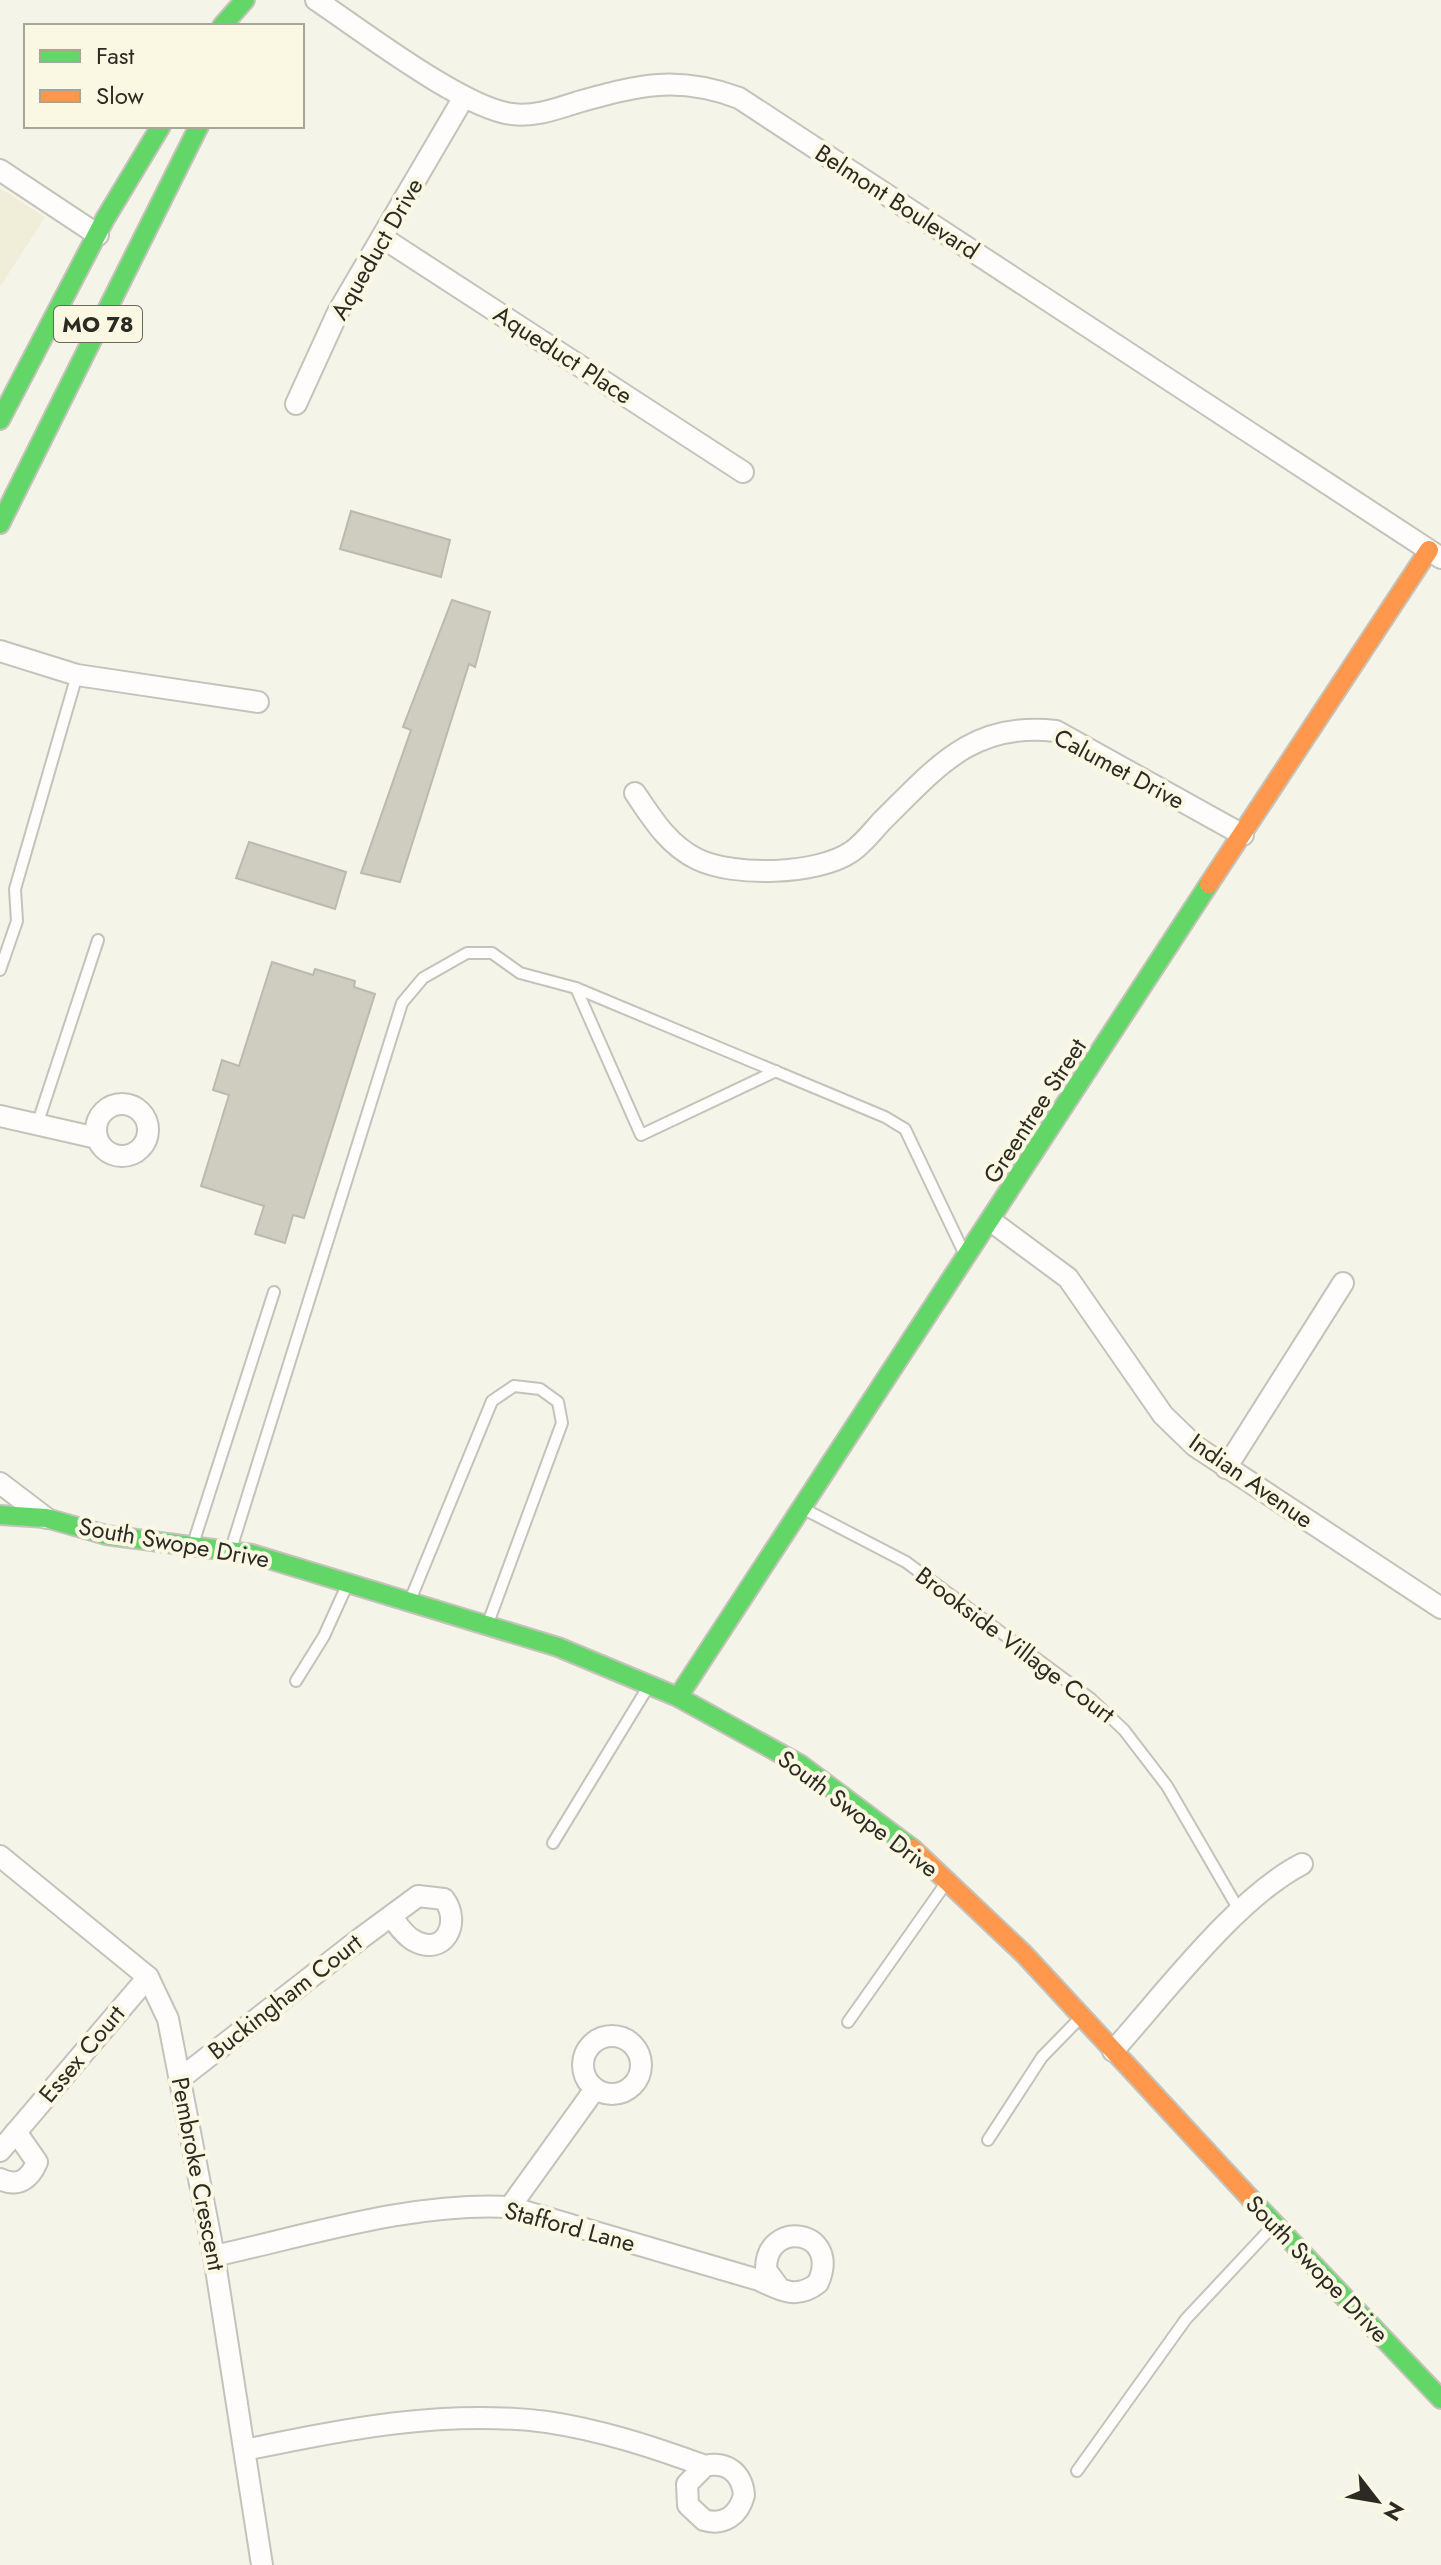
<svg xmlns="http://www.w3.org/2000/svg" width="1441" height="2565" font-family="Jost,sans-serif">
<rect width="100%" height="100%" fill="#f5f4e8"/>
<polygon fill="#f0eed9" points="0,188 45,217 0,287"/>
<g fill="#cecdbf" stroke="#bbbab1" stroke-width="2">
<polygon points="351,511 450,540 441,577 340,549"/>
<polygon points="452,600 490,612 475,667 469,664 400,882 361,873 411,730 403,727"/>
<polygon points="249,842 346,872 335,909 236,878"/>
<polygon points="272,962 313,975 315,969 355,981 354,987 375,994 304,1218 293,1215 285,1243 255,1234 264,1206 201,1186 229,1095 213,1090 222,1060 239,1066"/>
</g>
<g fill="none" stroke-linecap="round" stroke-linejoin="round">
<defs>
<g id="lane">
<polyline points="0,970 17,921 15,889 77,675"/>
<polyline points="576,988 641,1135 776,1071"/>
<polyline points="37,1125 98,940"/>
<polyline points="802,1508 906,1562 1091,1699 1124,1730 1167,1786 1239,1910"/>
<polyline points="193,1544 274,1292"/>
<polyline points="231,1549 402,1003 423,978 467,953 492,953 520,973 576,988 885,1117 905,1129 966,1257"/>
<polyline points="411,1598 492,1401 514,1386 540,1389 558,1402 562,1423 488,1623"/>
<polyline points="296,1681 324,1636 348,1583"/>
<polyline points="553,1843 648,1687"/>
<polyline points="848,2022 946,1883"/>
<polyline points="988,2140 1042,2057 1080,2018"/>
<polyline points="1077,2471 1186,2319 1273,2226"/>
</g>
<g id="street">
<path d="M 316,0 C 360,29 464,109 512,114 C 535,117 556,109 578,102 C 639,85 677,75 739,98 L 1441,558"/>
<polyline points="0,170 98,235"/>
<polyline points="383,238 743,472"/>
<polyline points="296,404 338,312 464,97"/>
<polyline points="0,651 77,675 258,702"/>
<path d="M 635,793 C 652,818 668,845 697,859 C 733,877 817,875 851,852 C 862,845 872,832 881,822 C 936,768 972,721 1056,731 L 1243,835"/>
<circle cx="122" cy="1130" r="26"/>
<polyline points="0,1116 97,1138"/>
<polyline points="991,1221 1068,1278 1163,1415 1195,1446 1441,1608"/>
<polyline points="1226,1468 1343,1283"/>
<polyline points="0,1483 46,1518"/>
<polyline points="0,1856 148,1977 168,2019 214,2256 262,2565"/>
<circle cx="612" cy="2065" r="29"/>
<path d="M 1113,2051 C 1165,1993 1236,1898 1302,1864"/>
<path d="M 181,2078 L 361,1938 L 418,1896 L 444,1899 C 462,1923 444,1958 413,1940 C 404,1935 397,1924 391,1916"/>
<polyline points="0,2151 148,1977"/>
<path d="M 0,2179 C 18,2188 30,2179 37,2162 L 16,2132"/>
<polyline points="510,2207 595,2089"/>
<path d="M 214,2256 C 310,2235 411,2202 510,2207 L 759,2280 C 780,2290 797,2300 818,2283 C 842,2229 765,2218 766,2270 L 780,2289"/>
<path d="M 245,2450 C 344,2429 446,2409 547,2422 C 601,2430 653,2447 705,2466 C 727,2461 742,2473 744,2495 C 739,2515 724,2526 704,2520 L 688,2505 L 687,2484 L 705,2466"/>
</g>
<g id="fast">
<polyline points="222,26 245,0"/>
<polyline points="0,420 105,219 161,126"/>
<polyline points="0,524 199,126"/>
<polyline points="0,1515 46,1518 106,1535 252,1554 558,1647 678,1697 801,1765 913,1849"/>
<polyline points="678,1697 1209,884"/>
<polyline points="1250,2198 1441,2399"/>
</g>
<g id="slow">
<polyline points="1209,884 1429,550"/>
<polyline points="913,1849 1024,1954 1250,2198"/>
</g>
</defs>
<use href="#lane" stroke="#c4c2ba" stroke-width="14"/>
<use href="#street" stroke="#c4c2ba" stroke-width="24"/>
<use href="#fast" stroke="#c4c2ba" stroke-width="22"/>
<use href="#slow" stroke="#c4c2ba" stroke-width="22"/>
<use href="#lane" stroke="#fefdfc" stroke-width="10"/>
<use href="#street" stroke="#fefdfc" stroke-width="20"/>
<use href="#fast" stroke="#63d668" stroke-width="18"/>
<use href="#slow" stroke="#ff974d" stroke-width="18"/>
</g>
<g text-anchor="middle" stroke-width="8" stroke-linejoin="round" paint-order="stroke">
<rect fill="#faf8e3" stroke="#6a685d" stroke-width="2" x="54" y="306" width="88" height="36" rx="6"/>
<g font-size="22" font-weight="bold" fill="#2c2b23">
<text x="98" y="332">MO 78</text>
</g>
<g font-size="24" fill="#2c2b23" stroke="#faf8e3">
<text transform="translate(897 202) rotate(33)" y="8">Belmont Boulevard</text>
<text transform="translate(377 249) rotate(-60)" y="8">Aqueduct Drive</text>
<text transform="translate(563 355) rotate(33)" y="8">Aqueduct Place</text>
<text transform="translate(1119 769) rotate(28)" y="8">Calumet Drive</text>
<text transform="translate(1035 1111) rotate(-57)" y="8">Greentree Street</text>
<text transform="translate(1251 1481) rotate(35)" y="8">Indian Avenue</text>
<text transform="translate(174 1543) rotate(10)" y="8">South Swope Drive</text>
<text transform="translate(1015 1645) rotate(37)" y="8">Brookside Village Court</text>
<text transform="translate(858 1814) rotate(37)" y="8">South Swope Drive</text>
<text transform="translate(285 1997) rotate(-38)" y="8">Buckingham Court</text>
<text transform="translate(82 2054) rotate(-50)" y="8">Essex Court</text>
<text transform="translate(198 2174) rotate(79)" y="8">Pembroke Crescent</text>
<text transform="translate(570 2227) rotate(15)" y="8">Stafford Lane</text>
<text transform="translate(1317 2269) rotate(46)" y="8">South Swope Drive</text>
</g>
</g>
<rect x="24" y="24" width="280" height="104" fill="#faf8e3" stroke="#a8a696" stroke-width="2"/>
<rect x="40" y="50" width="40" height="12" fill="#63d668" stroke="#a8a696" stroke-width="2"/>
<text x="96" y="64" font-size="24" fill="#2c2b23">Fast</text>
<rect x="40" y="90" width="40" height="12" fill="#ff974d" stroke="#a8a696" stroke-width="2"/>
<text x="96" y="104" font-size="24" fill="#2c2b23">Slow</text>
<g transform="translate(1377 2501) rotate(121)" stroke="#faf8e3" stroke-width="6" paint-order="stroke">
<path d="M0-6L14 30L0 20L-14 30Z" fill="#2c2b23"/>
<text y="-12" font-size="22" font-weight="bold" text-anchor="middle" fill="#2c2b23">N</text>
</g>
</svg>
